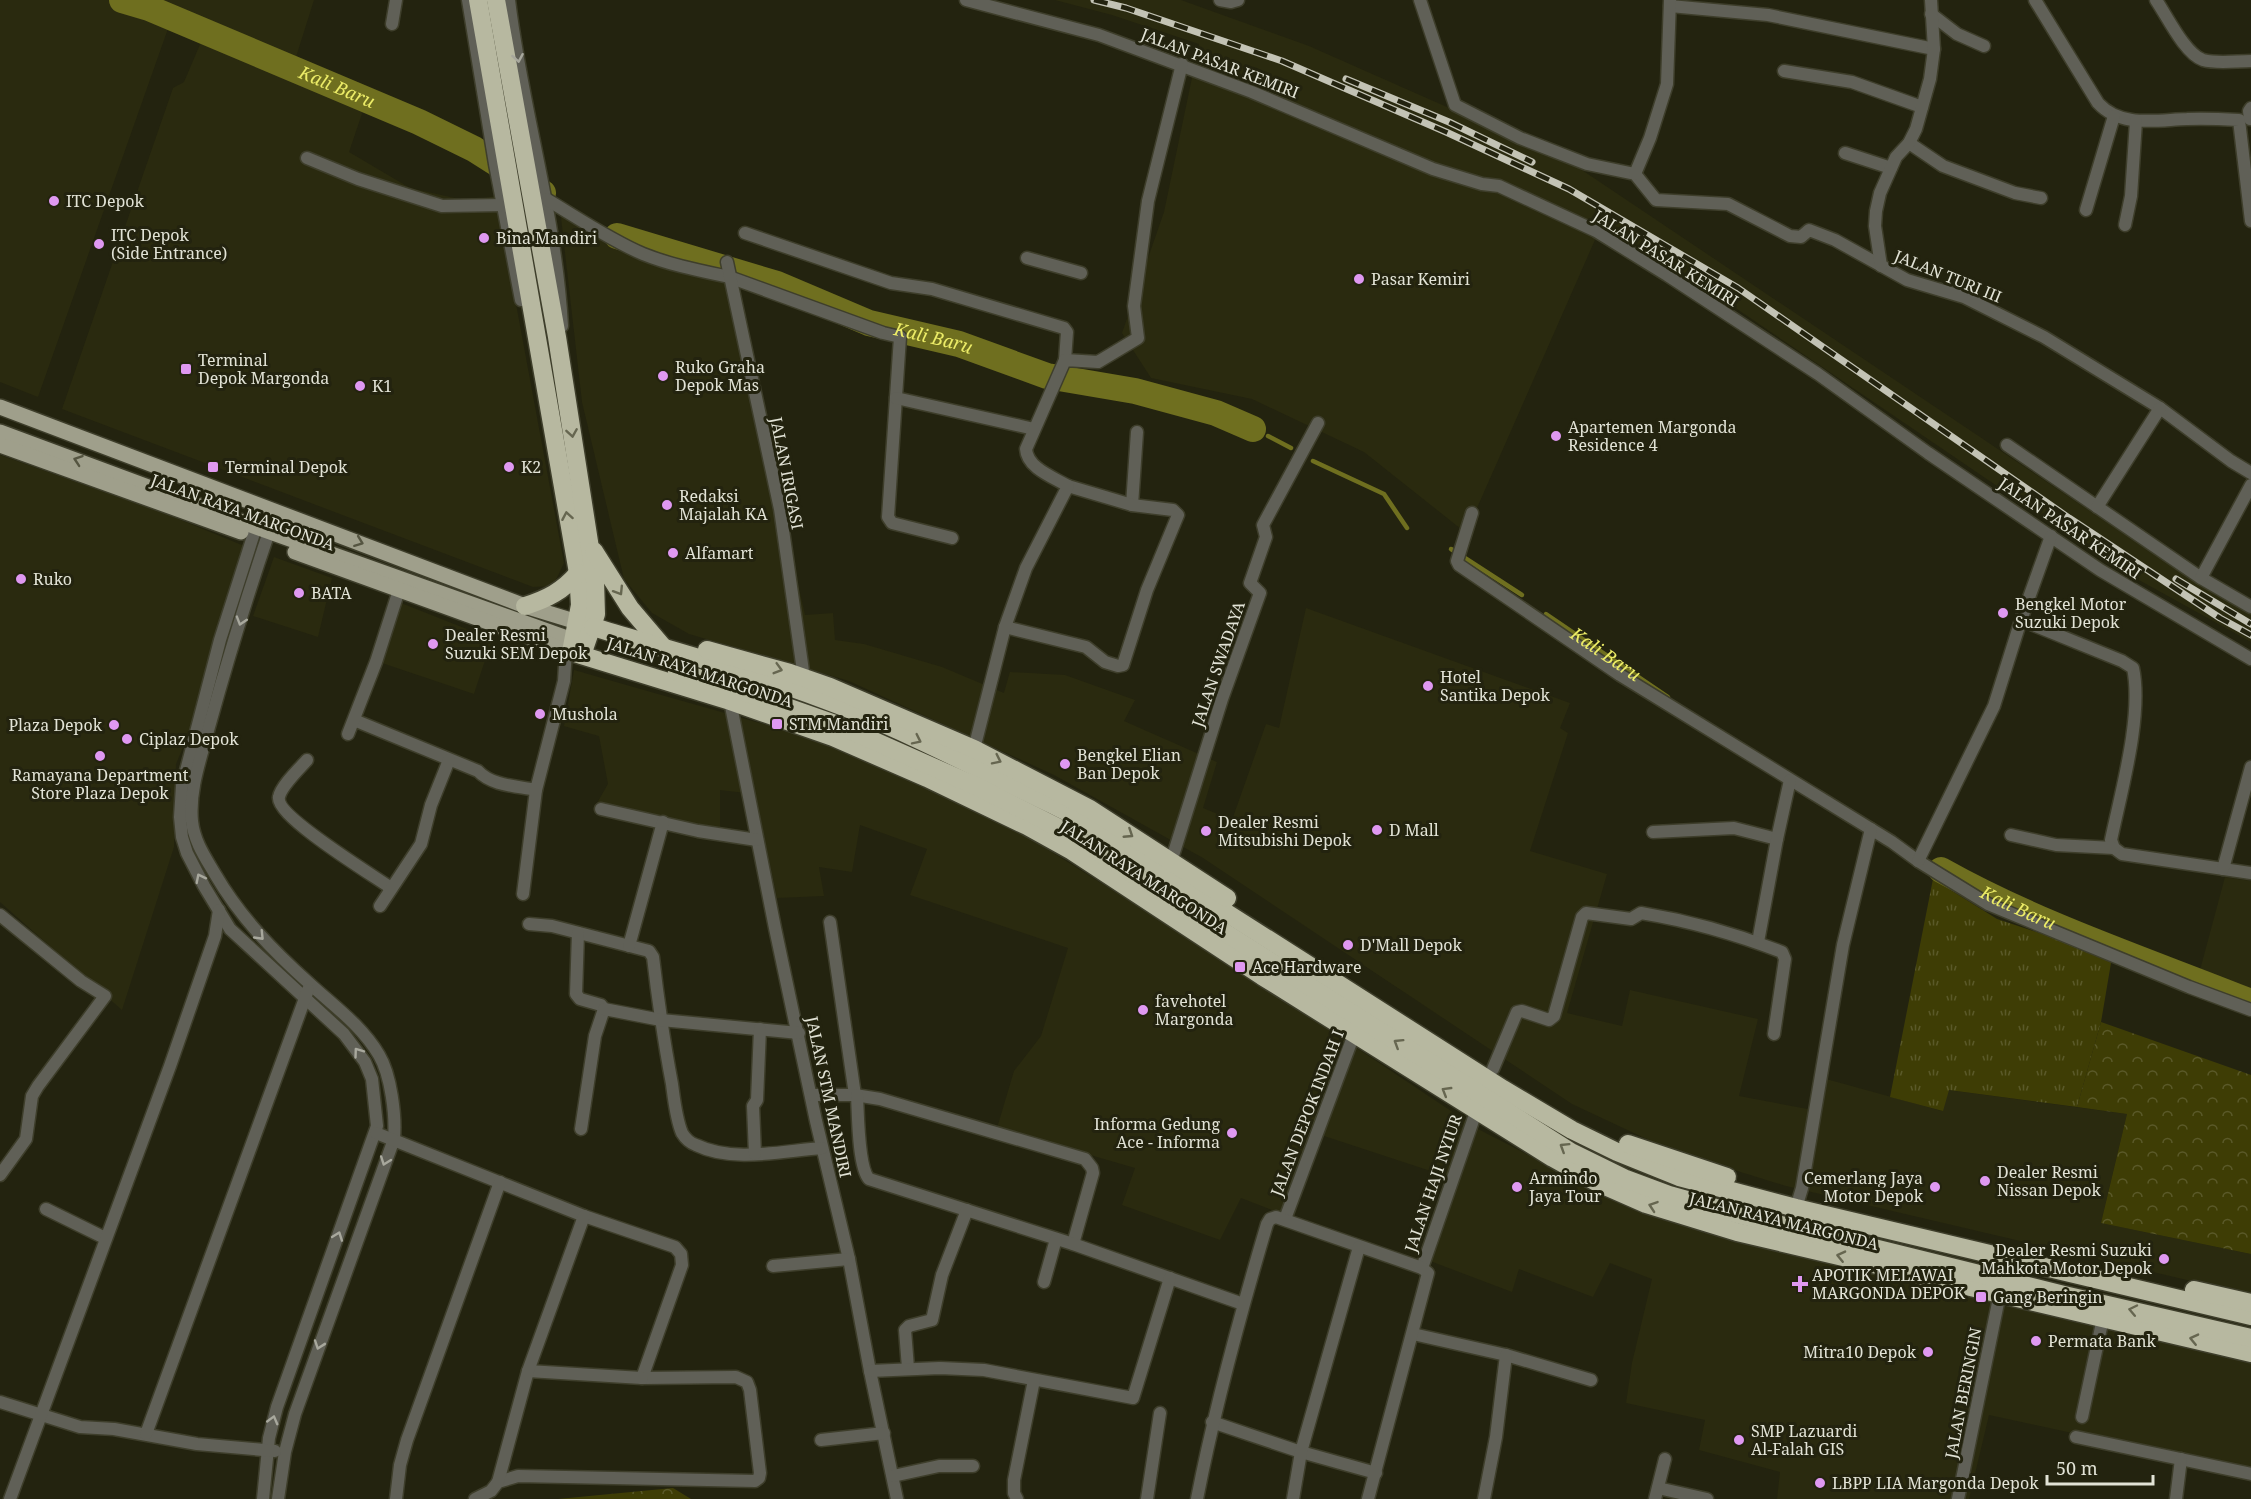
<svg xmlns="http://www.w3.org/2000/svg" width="2251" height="1499" font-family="'Noto Serif',serif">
<defs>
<pattern id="grass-tufts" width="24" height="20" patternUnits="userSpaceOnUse" patternTransform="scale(1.5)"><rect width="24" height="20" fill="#3e3d05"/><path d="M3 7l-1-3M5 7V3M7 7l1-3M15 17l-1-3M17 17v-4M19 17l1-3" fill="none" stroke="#5a5929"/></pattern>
<pattern id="forest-crowns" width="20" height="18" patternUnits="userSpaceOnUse" patternTransform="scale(1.5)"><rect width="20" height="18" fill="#3e3d05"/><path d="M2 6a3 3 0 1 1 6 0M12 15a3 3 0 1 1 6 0" fill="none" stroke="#5a5929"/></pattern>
</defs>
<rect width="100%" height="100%" fill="#23230f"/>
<g fill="#2a2a0f">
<polygon points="0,0 314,0 296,57 360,87 368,96 349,152 410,188 468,201 496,196 564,563 553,586 533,587 62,409 173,88 184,82 210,21 176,6 38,397 0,382"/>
<polygon points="1055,0 1181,0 1309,46 1567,160 2199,584 2251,612 2251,642 2119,569 1687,275 1602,224 1466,533 1364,452 1252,399 1151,378 1122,333 1164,212 1199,44 1112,15"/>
<polygon points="559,200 657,256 730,280 805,615 833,613 835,640 864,644 942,667 1004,693 1010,672 1065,675 1135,700 1124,721 1217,762 1203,808 1232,820 1266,724 1279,728 1306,608 1570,703 1560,728 1568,733 1530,851 1607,874 1567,1013 1622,1026 1630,990 1758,1019 1739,1096 1813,1110 1819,1077 1942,1111 1948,1090 2127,1114 2101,1223 2251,1254 2251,1295 1786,1186 1670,1150 1572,1104 1203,858 1054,775 849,681 689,634 652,613 624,579 582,402"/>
<polygon points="0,455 164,513 249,548 217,666 176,764 174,847 122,1010 0,902"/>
<polygon points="274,557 332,578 318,637 253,616"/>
<polygon points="396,601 492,639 474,694 379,662"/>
<polygon points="574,670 823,741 1020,832 1249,976 1478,1129 1581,1182 2251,1359 2251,1472 1989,1415 1969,1499 1777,1499 1780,1472 1699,1450 1705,1420 1626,1403 1632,1363 1652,1279 1610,1263 1593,1297 1519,1269 1512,1292 1430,1261 1458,1180 1318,1134 1285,1215 1241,1198 1220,1240 1122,1205 1135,1168 997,1128 1014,1071 1041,1036 1068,948 910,895 927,849 860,825 852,872 819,867 824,896 777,898 755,794 720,790 720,836 596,805 608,784 599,736 564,726"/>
<polygon points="2225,877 2251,881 2251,994 2200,970"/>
</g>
<polygon fill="url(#grass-tufts)" points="1933,879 1997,919 2112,957 2101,1022 2077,1107 1949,1090 1943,1111 1890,1097"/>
<g fill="url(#forest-crowns)">
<polygon points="2101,1022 2251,1075 2251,1254 2101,1223 2127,1114 2077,1107"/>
<polygon points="673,1488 691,1499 558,1499"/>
</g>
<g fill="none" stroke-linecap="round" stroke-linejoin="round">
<g stroke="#6f6f1f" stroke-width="4.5">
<polyline points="1268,436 1291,448"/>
<polyline points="1313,461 1384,494 1407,528"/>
<polyline points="1451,549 1522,595"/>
<path id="s1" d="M 1546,614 L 1668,697"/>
</g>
<g stroke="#6f6f1f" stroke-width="26">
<path id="s2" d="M 122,0 L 149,8 L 419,122 L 474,149 L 543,193"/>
<path id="s3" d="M 617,236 L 777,284 L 869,323 L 959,344 L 1047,376 L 1135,391 L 1216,413 L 1253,429"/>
<path id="s4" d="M 1941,870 C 2039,925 2146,960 2251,1002"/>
</g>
<defs>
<g id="street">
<polyline points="468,0 495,164 521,300"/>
<path d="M 509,0 C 522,109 556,215 562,326"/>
<polyline points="966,0 1099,35 1252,92 1433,169 1482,184 1499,186 1596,231 1667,275 1818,374 1928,453 2100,570 2251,659"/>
<polyline points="1220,0 1231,2 1238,0"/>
<polyline points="1420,0 1455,105 1520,138 1587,164 1635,174 1656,200 1728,204 1790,236 1801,237 1809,230 1835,240 1907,280 1964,297 2044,337 2160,408 2231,461 2251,473"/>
<path d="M 2035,0 L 2098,103 C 2121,128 2156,120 2187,119 C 2204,118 2222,119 2239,120 L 2251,221"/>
<path d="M 2156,0 C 2167,16 2185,54 2203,60 C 2217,64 2236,61 2251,61"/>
<polyline points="1670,6 1768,15 1934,49"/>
<polyline points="1931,14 1957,34 1984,46"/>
<polyline points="392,24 396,0"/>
<polyline points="1784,71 1852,82 1922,107"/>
<polyline points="2250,119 2249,111 2251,108"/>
<polyline points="1909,143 1943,166 2015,193 2041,198"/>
<polyline points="1845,153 1891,168"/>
<polyline points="307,158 358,179 442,206 504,205"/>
<polyline points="1635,174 1650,138 1667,84 1670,0"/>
<path d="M 546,199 C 578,218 610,240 643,254 C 670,265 701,271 729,277 L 883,333 L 900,337 L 888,517 L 892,523 L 952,538"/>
<polyline points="2086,210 2114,116"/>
<polyline points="2125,225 2131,196 2136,121"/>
<polyline points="745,233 891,283 932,289 1064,328 1067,332 1065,360"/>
<polyline points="1027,258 1081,273"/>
<polyline points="727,262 780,509 804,678"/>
<polyline points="1881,266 1875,226 1876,211 1880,193 1896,157 1909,143 1916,129 1930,79 1934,49 1931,0"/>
<polyline points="896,398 1034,429"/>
<polyline points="2007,445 2201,578 2251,607"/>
<polyline points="1132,505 1137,432"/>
<polyline points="2097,507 2160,408"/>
<polyline points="1472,513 1457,561 1459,565 1620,675 1892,842 1918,861 1988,904 2189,987 2251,1010"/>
<polyline points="256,527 220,640 182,786 180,817 182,837 187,853 204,886 230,929 344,1034 365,1062 372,1079 377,1126 277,1407 269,1438 263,1499"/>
<path d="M 269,532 C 247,596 227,662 209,727 C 201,758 189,789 192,821 C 194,841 205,857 215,874 C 240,917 273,951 310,984 C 334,1006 362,1026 379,1055 C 391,1075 396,1116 394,1139 L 295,1414 L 285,1452 L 278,1499"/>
<polyline points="2201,578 2251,485"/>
<path d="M 2021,620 L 2122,661 L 2133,668 C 2143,715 2121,792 2111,840 L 2114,848 L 2122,854 L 2251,873"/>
<polyline points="1005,627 1086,647 1105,662 1118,666 1123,665 1147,590 1178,515 1173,510 1132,505 1068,486"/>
<polyline points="730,701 775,928 816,1121 849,1259 870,1371 897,1499"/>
<path d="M 354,720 L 478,771 C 492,786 517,786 536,790"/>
<polyline points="348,734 376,662 399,590"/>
<path d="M 974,749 L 1005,627 L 1026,568 L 1068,486 C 1053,477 1027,468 1026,449 L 1065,360 L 1098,362 L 1138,338 L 1134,306 L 1148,201 L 1182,64"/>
<path d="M 307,760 C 300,768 281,786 279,797 C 275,816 374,876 391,888"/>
<polyline points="601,809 698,831 757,840"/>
<polyline points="1653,832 1734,828 1777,839"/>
<polyline points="2011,835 2056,845 2114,848"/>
<polyline points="1918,861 1994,706 2021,620 2051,536"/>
<polyline points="1171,862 1222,699 1260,593 1250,583 1266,537 1263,525 1318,423"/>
<polyline points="2223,869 2251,767"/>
<polyline points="523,894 536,790 564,681 566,650"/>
<polyline points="380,906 421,844 431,805 449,760"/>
<polyline points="0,915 81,981 105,996 38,1086 32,1096 26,1139 0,1175"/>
<polyline points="830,922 855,1095"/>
<path d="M 529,924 L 552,926 L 649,951 L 653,957 C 658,1000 664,1042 672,1084 C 674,1099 676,1119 682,1133 C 685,1138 690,1143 696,1145 C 733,1163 782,1151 822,1148"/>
<polyline points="578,933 576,994 580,999 601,1005 604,1009 595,1036 581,1129"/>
<polyline points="1758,942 1777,839 1790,780"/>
<polyline points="629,946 663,822"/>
<polyline points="604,1009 661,1020 799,1033"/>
<path d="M 1493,1069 L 1517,1012 L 1522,1011 L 1549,1020 L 1554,1016 L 1582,917 L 1586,913 L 1631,919 L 1641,913 C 1690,921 1736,934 1782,952 L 1785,959 L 1774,1034"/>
<polyline points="812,1095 855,1095 880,1099 1085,1159 1092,1168 1093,1173 1073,1244"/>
<path d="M 857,1095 C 858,1113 858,1167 869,1179 L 1073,1244 L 1243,1304"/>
<polyline points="376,1133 584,1216 675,1247 681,1254 682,1265 642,1378 736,1377 747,1382 750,1390 760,1473 759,1478 755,1481 518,1476 498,1482 491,1491 475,1499"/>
<polyline points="755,1154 753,1106 757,1100 760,1029"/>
<polyline points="1796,1208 1802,1188 1843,945 1871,829"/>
<polyline points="46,1209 105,1238"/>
<polyline points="1285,1219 1356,1029"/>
<polyline points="773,1266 849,1259"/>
<polyline points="1422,1268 1477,1109"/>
<polyline points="1044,1282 1056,1239"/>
<polyline points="1413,1334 1506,1355 1591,1380"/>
<polyline points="908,1368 905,1330 909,1326 932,1320 942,1275 967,1210"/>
<polyline points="528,1371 642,1378"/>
<polyline points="870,1371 940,1368 984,1370 1133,1398 1170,1278"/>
<polyline points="0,1402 80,1427 114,1429 197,1444 275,1451"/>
<polyline points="2082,1417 2103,1318"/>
<polyline points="1212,1422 1301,1452 1376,1473"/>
<polyline points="146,1434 308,990"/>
<polyline points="2076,1437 2251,1474"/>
<polyline points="821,1440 884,1433"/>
<polyline points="893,1476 939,1466 973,1466"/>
<polyline points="498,1482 528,1371 584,1216"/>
<polyline points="1658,1488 1707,1499"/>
<polyline points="10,1499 170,1066 215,936 219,910"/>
<polyline points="396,1499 400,1465 407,1440 500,1182"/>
<polyline points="1017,1499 1014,1493 1014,1480 1034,1380"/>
<polyline points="1147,1499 1160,1413"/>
<path d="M 1197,1499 C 1215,1406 1240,1315 1267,1224 L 1270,1219 L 1276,1217 L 1422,1268 L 1428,1273 L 1368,1499"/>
<polyline points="1293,1499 1301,1452 1359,1247"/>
<polyline points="1484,1499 1496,1437 1506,1355"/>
<polyline points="1655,1499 1665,1459"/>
<polyline points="1958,1499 2000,1293"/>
<polyline points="2176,1499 2181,1459"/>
</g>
<g id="primary">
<polyline points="0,407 525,606 587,625"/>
<polyline points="0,432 256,527 584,644"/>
<polyline points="0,445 241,532"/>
<polyline points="295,552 571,652"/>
</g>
<g id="highway">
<polyline points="478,0 578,573 580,605 571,652 730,701 833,737 927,778 1027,826 1072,851 1262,976 1553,1158 1596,1182 1646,1204 1737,1232 2251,1353"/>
<polyline points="496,0 557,337 595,580 596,614 582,655"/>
<polyline points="594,551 630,608 664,648"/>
<path d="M 525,606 C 547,599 563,591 578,573"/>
<path d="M 593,627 C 677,652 764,675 846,708 C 916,736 984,772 1053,805 L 1073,815 L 1503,1089 L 1572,1130 L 1617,1152 L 1679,1177 L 1796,1208 L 2251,1316"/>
<polyline points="707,650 790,673 830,687 974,749 1090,809 1227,898"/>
<polyline points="677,672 733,688 838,725 978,787 1065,831 1571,1152 1626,1179 1669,1195 1741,1215 2064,1295 2251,1338"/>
<polyline points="1628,1144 1727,1177"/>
<polyline points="2194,1290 2251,1303"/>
</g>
</defs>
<use href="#street" stroke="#3e3e2b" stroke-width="15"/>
<use href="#primary" stroke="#3e3e2b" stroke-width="18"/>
<use href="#highway" stroke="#3e3e2b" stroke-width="21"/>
<use href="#street" stroke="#606057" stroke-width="12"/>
<use href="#primary" stroke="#9f9f8b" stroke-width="15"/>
<use href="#highway" stroke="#b7b8a0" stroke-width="18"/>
<defs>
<g id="rail">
<polyline points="1094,0 1126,8 1282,61 1446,132 1569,189 1738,288 2069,518 2220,618 2251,635"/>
<polyline points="1346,79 1449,122 1532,162"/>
<polyline points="2176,579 2251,624"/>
</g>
</defs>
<use href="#rail" stroke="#c3c3b5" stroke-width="7"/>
<use href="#rail" stroke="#23230f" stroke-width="4.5" stroke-dasharray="14" stroke-linecap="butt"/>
</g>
<defs><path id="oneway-chevron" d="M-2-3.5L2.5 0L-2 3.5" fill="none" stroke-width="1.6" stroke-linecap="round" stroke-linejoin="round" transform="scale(1.5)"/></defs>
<g stroke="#a8a89d">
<use href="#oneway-chevron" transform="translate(518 58) rotate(80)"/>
<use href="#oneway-chevron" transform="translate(241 621) rotate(107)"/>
<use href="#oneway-chevron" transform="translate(200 878) rotate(-117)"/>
<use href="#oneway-chevron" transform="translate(260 936) rotate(46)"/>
<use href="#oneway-chevron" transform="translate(358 1052) rotate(-126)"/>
<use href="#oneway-chevron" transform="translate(385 1161) rotate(110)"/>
<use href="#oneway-chevron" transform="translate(338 1236) rotate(-70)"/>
<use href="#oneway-chevron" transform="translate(319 1345) rotate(109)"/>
<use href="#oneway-chevron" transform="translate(273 1420) rotate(-75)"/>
</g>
<g stroke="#666650">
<use href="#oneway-chevron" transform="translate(572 433) rotate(81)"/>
<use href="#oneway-chevron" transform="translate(567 516) rotate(-100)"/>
<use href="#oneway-chevron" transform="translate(619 591) rotate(58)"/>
<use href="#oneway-chevron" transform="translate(778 669) rotate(16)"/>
<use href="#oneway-chevron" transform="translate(917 740) rotate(26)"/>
<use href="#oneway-chevron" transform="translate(997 760) rotate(26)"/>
<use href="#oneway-chevron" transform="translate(1129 834) rotate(33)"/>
<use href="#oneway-chevron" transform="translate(1398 1043) rotate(-148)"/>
<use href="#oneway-chevron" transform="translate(1446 1091) rotate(-149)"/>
<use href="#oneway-chevron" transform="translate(1564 1147) rotate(-148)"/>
<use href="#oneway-chevron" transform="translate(1653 1206) rotate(-161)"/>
<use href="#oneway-chevron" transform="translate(1841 1256) rotate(-167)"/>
<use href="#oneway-chevron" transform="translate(2133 1310) rotate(-168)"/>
<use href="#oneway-chevron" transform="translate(2194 1339) rotate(-167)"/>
</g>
<g stroke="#555541">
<use href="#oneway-chevron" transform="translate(78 460) rotate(-161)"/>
<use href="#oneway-chevron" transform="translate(359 542) rotate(21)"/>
</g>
<g fill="#df98f1" stroke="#23230f" stroke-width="2">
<circle cx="54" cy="201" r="6"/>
<circle cx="484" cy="238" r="6"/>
<circle cx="99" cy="244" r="6"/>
<circle cx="1359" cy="279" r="6"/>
<rect x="180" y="363" width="12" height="12" rx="3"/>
<circle cx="663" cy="376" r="6"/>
<circle cx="360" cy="386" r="6"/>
<circle cx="1556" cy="436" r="6"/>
<rect x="207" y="461" width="12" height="12" rx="3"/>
<circle cx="509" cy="467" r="6"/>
<circle cx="667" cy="505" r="6"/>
<circle cx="673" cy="553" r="6"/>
<circle cx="21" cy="579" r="6"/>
<circle cx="299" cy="593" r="6"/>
<circle cx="2003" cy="613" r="6"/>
<circle cx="433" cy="644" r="6"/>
<circle cx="1428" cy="686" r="6"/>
<circle cx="540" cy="714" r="6"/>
<rect x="771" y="718" width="12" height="12" rx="3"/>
<circle cx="114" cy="725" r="6"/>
<circle cx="127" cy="739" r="6"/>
<circle cx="100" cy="756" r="6"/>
<circle cx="1065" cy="764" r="6"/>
<circle cx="1377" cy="830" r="6"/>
<circle cx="1206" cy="831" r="6"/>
<circle cx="1348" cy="945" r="6"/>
<rect x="1234" y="961" width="12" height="12" rx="3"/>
<circle cx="1143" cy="1010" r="6"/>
<circle cx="1232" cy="1133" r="6"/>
<circle cx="1985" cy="1181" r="6"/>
<circle cx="1517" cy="1187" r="6"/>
<circle cx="1935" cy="1187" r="6"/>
<circle cx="2164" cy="1259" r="6"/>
<path d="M1797 1275h6v6h6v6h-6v6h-6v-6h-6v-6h6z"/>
<rect x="1975" y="1291" width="12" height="12" rx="3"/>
<circle cx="2036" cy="1341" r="6"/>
<circle cx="1928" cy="1352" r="6"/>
<circle cx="1739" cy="1440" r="6"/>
<circle cx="1820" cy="1483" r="6"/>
</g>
<g text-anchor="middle" stroke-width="6" stroke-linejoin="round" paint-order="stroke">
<g font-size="16" fill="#e2e3d6" stroke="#23230f">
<text transform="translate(1220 63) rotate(21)" y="6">JALAN PASAR KEMIRI</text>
<text transform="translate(1666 258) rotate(32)" y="6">JALAN PASAR KEMIRI</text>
<text transform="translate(1948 276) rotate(22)" y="6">JALAN TURI III</text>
<text transform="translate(787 473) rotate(79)" y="6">JALAN IRIGASI</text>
<text transform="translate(243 512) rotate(20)" y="6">JALAN RAYA MARGONDA</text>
<text transform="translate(2070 528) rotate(34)" y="6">JALAN PASAR KEMIRI</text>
<text transform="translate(1218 664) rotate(-71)" y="6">JALAN SWADAYA</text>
<text transform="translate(700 672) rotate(18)" y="6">JALAN RAYA MARGONDA</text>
<text transform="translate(1144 877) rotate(33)" y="6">JALAN RAYA MARGONDA</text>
<text transform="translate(829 1097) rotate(78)" y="6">JALAN STM MANDIRI</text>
<text transform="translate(1307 1113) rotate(-69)" y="6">JALAN DEPOK INDAH I</text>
<text transform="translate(1433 1183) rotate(-71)" y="6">JALAN HAJI NYIUR</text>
<text transform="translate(1784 1221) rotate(14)" y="6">JALAN RAYA MARGONDA</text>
<text transform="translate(1963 1393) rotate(-79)" y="6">JALAN BERINGIN</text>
</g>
<g font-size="16" fill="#e2e3d6" stroke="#23230f" text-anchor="start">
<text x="66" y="207">ITC Depok</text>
<text x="111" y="241">ITC Depok<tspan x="111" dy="18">(Side Entrance)</tspan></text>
<text x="496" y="244">Bina Mandiri</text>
<text x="1371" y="285">Pasar Kemiri</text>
<text x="198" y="366">Terminal<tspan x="198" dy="18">Depok Margonda</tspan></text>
<text x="675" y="373">Ruko Graha<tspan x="675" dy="18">Depok Mas</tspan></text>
<text x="372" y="392">K1</text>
<text x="1568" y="433">Apartemen Margonda<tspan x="1568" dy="18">Residence 4</tspan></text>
<text x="225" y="473">Terminal Depok</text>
<text x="521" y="473">K2</text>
<text x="679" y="502">Redaksi<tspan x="679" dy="18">Majalah KA</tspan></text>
<text x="685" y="559">Alfamart</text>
<text x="33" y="585">Ruko</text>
<text x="311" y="599">BATA</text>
<text x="2015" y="610">Bengkel Motor<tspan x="2015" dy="18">Suzuki Depok</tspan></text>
<text x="445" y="641">Dealer Resmi<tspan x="445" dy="18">Suzuki SEM Depok</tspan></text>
<text x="1440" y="683">Hotel<tspan x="1440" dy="18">Santika Depok</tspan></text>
<text x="552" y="720">Mushola</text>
<text x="789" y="730">STM Mandiri</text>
<text x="102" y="731" text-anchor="end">Plaza Depok</text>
<text x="139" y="745">Ciplaz Depok</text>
<text x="1077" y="761">Bengkel Elian<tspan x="1077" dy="18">Ban Depok</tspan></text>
<text x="100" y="781" text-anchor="middle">Ramayana Department<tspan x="100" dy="18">Store Plaza Depok</tspan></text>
<text x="1218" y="828">Dealer Resmi<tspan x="1218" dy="18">Mitsubishi Depok</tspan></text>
<text x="1389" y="836">D Mall</text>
<text x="1360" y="951">D'Mall Depok</text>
<text x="1252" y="973">Ace Hardware</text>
<text x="1155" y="1007">favehotel<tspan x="1155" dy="18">Margonda</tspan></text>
<text x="1220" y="1130" text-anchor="end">Informa Gedung<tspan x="1220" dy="18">Ace - Informa</tspan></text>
<text x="1997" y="1178">Dealer Resmi<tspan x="1997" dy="18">Nissan Depok</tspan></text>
<text x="1529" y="1184">Armindo<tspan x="1529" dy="18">Jaya Tour</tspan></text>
<text x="1923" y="1184" text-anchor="end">Cemerlang Jaya<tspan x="1923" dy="18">Motor Depok</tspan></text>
<text x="2152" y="1256" text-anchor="end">Dealer Resmi Suzuki<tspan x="2152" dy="18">Mahkota Motor Depok</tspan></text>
<text x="1812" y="1281">APOTIK MELAWAI<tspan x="1812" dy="18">MARGONDA DEPOK</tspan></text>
<text x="1993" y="1303">Gang Beringin</text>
<text x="2048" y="1347">Permata Bank</text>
<text x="1916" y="1358" text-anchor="end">Mitra10 Depok</text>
<text x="1751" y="1437">SMP Lazuardi<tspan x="1751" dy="18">Al-Falah GIS</tspan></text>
<text x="1832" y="1489">LBPP LIA Margonda Depok</text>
</g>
<g font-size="18" font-style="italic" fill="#ecec67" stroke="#23230f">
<text dy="6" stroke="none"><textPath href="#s2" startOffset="232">Kali Baru</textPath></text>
<text dy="6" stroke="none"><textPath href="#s3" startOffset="333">Kali Baru</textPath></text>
<text dy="6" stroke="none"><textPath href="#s1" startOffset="72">Kali Baru</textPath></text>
<text dy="6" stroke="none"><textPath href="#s4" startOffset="86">Kali Baru</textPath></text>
</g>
</g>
<path d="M2047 1475v9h106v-9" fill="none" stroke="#e2e3d6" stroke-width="3"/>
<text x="2056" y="1475" font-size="18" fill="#e2e3d6" stroke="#23230f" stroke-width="4.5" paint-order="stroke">50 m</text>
</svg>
